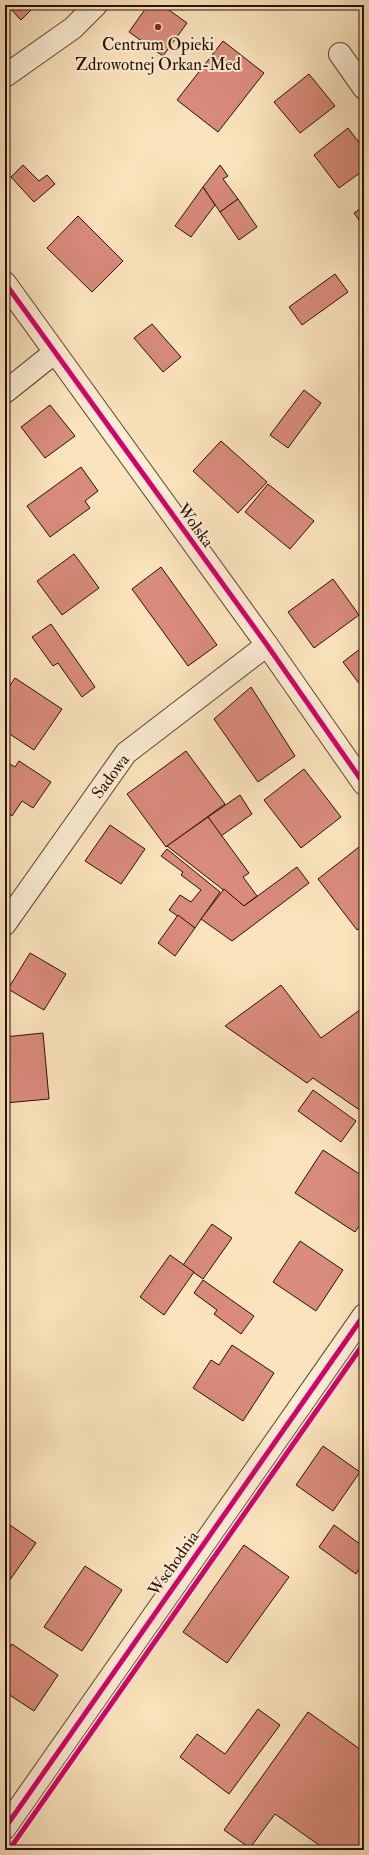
<svg xmlns="http://www.w3.org/2000/svg" width="369" height="1855" font-family="'IM FELL Double Pica',serif">
<rect width="100%" height="100%" fill="#fbe4bd"/>
<filter id="stains"><feTurbulence type="fractalNoise" baseFrequency=".005" numOctaves="4"/><feColorMatrix values="0 0 0 0 .2 0 0 0 0 .09 0 0 0 0 .02 0 0 0 .5 -.17"/></filter>
<radialGradient id="worn" r=".72"><stop offset=".6" stop-color="#630" stop-opacity="0"/><stop offset="1" stop-color="#630" stop-opacity=".3"/></radialGradient>
<g fill="#d98b7c" stroke="#281002">
<polygon points="7,5 36,5 21,20"/>
<polygon points="148,5 162,5 187,23 163,56 129,32"/>
<polygon points="223,41 264,73 218,132 177,100"/>
<polygon points="309,74 335,106 300,133 274,102"/>
<polygon points="348,128 364,149 364,170 339,188 314,155"/>
<polygon points="23,165 39,181 47,175 55,184 34,202 11,177"/>
<polygon points="220,165 228,176 223,179 238,199 220,212 203,187"/>
<polygon points="203,187 215,205 191,237 175,226"/>
<polygon points="238,199 257,227 239,240 220,212"/>
<polygon points="364,206 364,227 354,213"/>
<polygon points="78,216 123,261 92,292 47,248"/>
<polygon points="335,274 348,292 302,325 289,307"/>
<polygon points="152,324 181,357 163,372 134,338"/>
<polygon points="304,390 321,403 288,448 270,435"/>
<polygon points="50,405 75,436 45,458 21,427"/>
<polygon points="221,441 267,482 238,513 193,471"/>
<polygon points="81,467 98,491 85,501 90,508 50,537 27,506"/>
<polygon points="268,484 314,521 290,549 245,512"/>
<polygon points="74,554 99,588 62,615 37,581"/>
<polygon points="161,567 217,645 188,666 132,589"/>
<polygon points="333,579 359,615 314,648 288,612"/>
<polygon points="51,624 95,687 82,697 58,663 53,666 32,637"/>
<polygon points="364,646 364,690 343,662"/>
<polygon points="15,678 62,709 34,750 5,731 5,693"/>
<polygon points="251,687 295,756 258,782 214,719"/>
<polygon points="186,751 225,804 166,847 127,794"/>
<polygon points="5,761 15,767 19,761 51,782 33,808 22,801 12,816 5,811"/>
<polygon points="304,769 341,817 301,848 264,800"/>
<polygon points="240,795 252,814 221,836 208,817"/>
<polygon points="208,817 249,873 243,877 257,896 244,906 167,846"/>
<polygon points="110,825 145,849 121,884 85,861"/>
<polygon points="359,847 364,854 364,925 357,930 318,879"/>
<polygon points="167,849 220,892 195,928 169,910 180,895 191,902 201,890 181,875 183,872 161,856"/>
<polygon points="297,867 309,883 232,941 201,919 224,889 244,906"/>
<polygon points="178,915 195,928 175,956 158,943"/>
<polygon points="30,953 66,974 44,1010 8,989"/>
<polygon points="281,985 321,1038 364,1007 364,1065 362,1066 364,1067 364,1113 313,1078 307,1083 225,1026"/>
<polygon points="43,1033 49,1099 5,1103 5,1037"/>
<polygon points="313,1090 356,1121 341,1142 298,1111"/>
<polygon points="323,1150 364,1177 364,1219 355,1232 295,1193"/>
<polygon points="212,1224 232,1238 203,1279 183,1265"/>
<polygon points="300,1241 343,1270 316,1311 273,1282"/>
<polygon points="170,1255 194,1272 164,1315 140,1297"/>
<polygon points="203,1280 254,1316 241,1334 214,1314 217,1310 194,1293"/>
<polygon points="232,1345 274,1373 243,1421 193,1388 211,1360 219,1365"/>
<polygon points="323,1446 360,1472 333,1511 296,1485"/>
<polygon points="10,1525 36,1543 9,1581 5,1578 5,1532"/>
<polygon points="334,1525 364,1547 364,1562 356,1574 319,1547"/>
<polygon points="244,1545 289,1577 227,1663 183,1632"/>
<polygon points="85,1566 122,1590 82,1651 44,1627"/>
<polygon points="12,1644 58,1675 34,1711 5,1692 5,1654"/>
<polygon points="258,1709 280,1725 229,1794 180,1757 197,1734 225,1754"/>
<polygon points="308,1712 364,1752 364,1850 326,1850 275,1814 250,1848 224,1830"/>
</g>
<g fill="none" stroke-linecap="round" stroke-linejoin="round">
<defs>
<g id="minor">
<polyline points="340,54 364,88"/>
<polyline points="5,76 73,28 96,5"/>
<polyline points="5,392 54,353"/>
<polyline points="5,924 126,753 267,645"/>
</g>
<g id="tertiary">
<polyline points="5,283 267,645 364,784"/>
<polyline points="5,1828 364,1315"/>
</g>
</defs>
<use href="#minor" stroke="#5d4531" stroke-width="24"/>
<use href="#tertiary" stroke="#5d4531" stroke-width="24"/>
<use href="#minor" stroke="#fcedd4" stroke-width="22"/>
<use href="#tertiary" stroke="#fcedd4" stroke-width="22"/>
<defs>
<g id="cycleway">
<polyline points="5,283 267,645 364,784"/>
<polyline points="5,1828 364,1315"/>
<polyline points="9,1850 364,1343"/>
</g>
</defs>
<use href="#cycleway" stroke="#fcedd4" stroke-width="8"/>
<use href="#cycleway" stroke="#d6006c" stroke-width="5"/>
</g>
<circle fill="#8f2418" stroke="#fcedd4" stroke-width="1.5" cx="158" cy="27" r="4"/>
<g text-anchor="middle" stroke-width="4" stroke-linejoin="round" paint-order="stroke">
<g font-size="17" fill="#281002" stroke="#fcedd4">
<text x="158" y="50">Centrum Opieki<tspan x="158" dy="20">Zdrowotnej Orkan-Med</tspan></text>
</g>
<g font-size="17" fill="#281002" stroke="#fcedd4">
<text transform="translate(196 525) rotate(54)" y="6">Wolska</text>
<text transform="translate(110 776) rotate(-53)" y="6">Sadowa</text>
<text transform="translate(173 1563) rotate(-55)" y="6">Wschodnia</text>
</g>
</g>
<rect width="369" height="1855" fill="none" stroke="#fbe4bd" stroke-width="20"/>
<rect x="6" y="6" width="357" height="1843" fill="none" stroke="#281002" stroke-width="2"/>
<rect x="10" y="10" width="349" height="1835" fill="none" stroke="#281002"/>
<rect width="100%" height="100%" filter="url(#stains)"/>
<rect width="100%" height="100%" fill="url(#worn)"/>
</svg>
